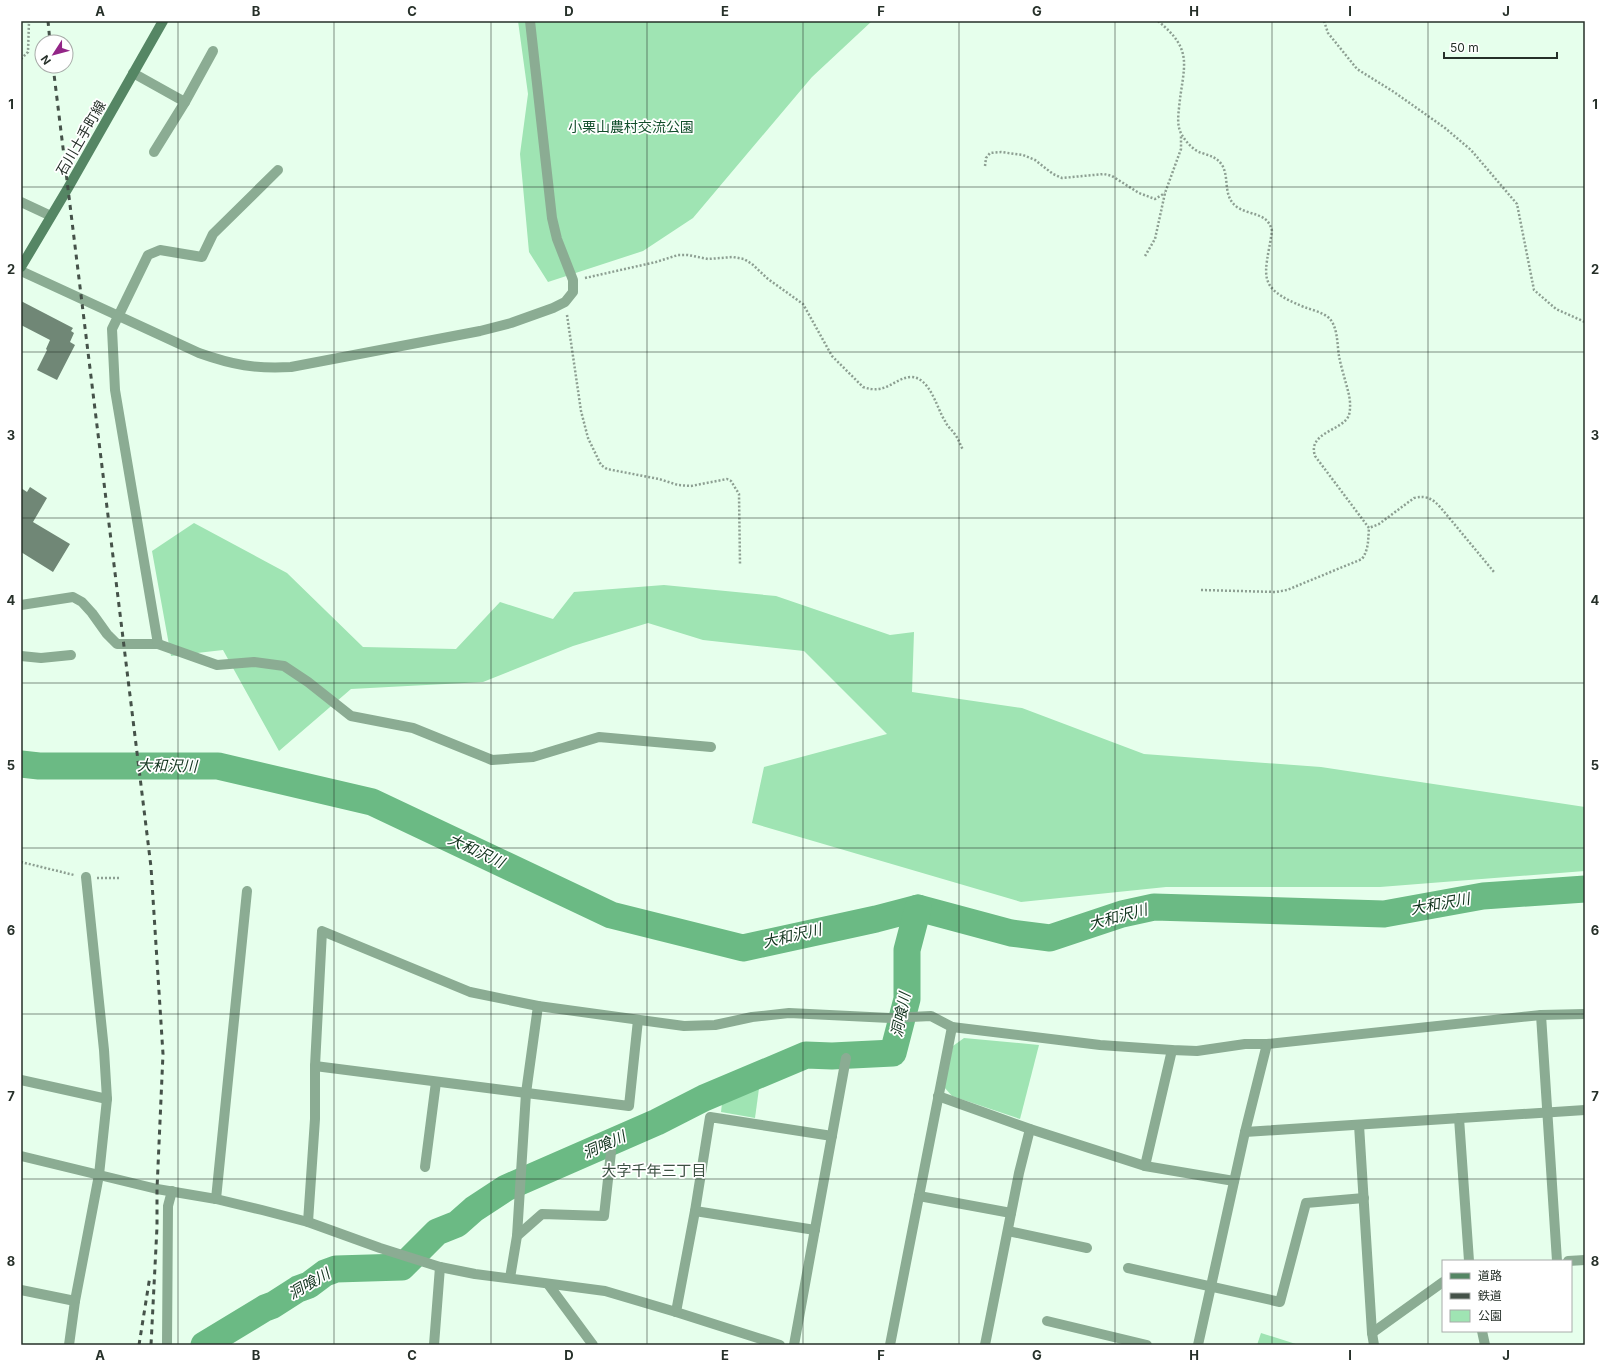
<svg xmlns="http://www.w3.org/2000/svg" width="1606" height="1366" font-family="Inter,'Noto Sans JP',sans-serif">
<rect width="100%" height="100%" fill="#e6ffec"/>
<g fill="#9fe4b3">
<polygon points="518,21 872,21 812,77 693,218 643,251 548,282 529,252 520,154 528,94"/>
<polygon points="194,523 287,573 363,647 456,649 500,602 553,619 574,592 664,585 776,596 890,635 914,632 912,692 1022,708 1144,754 1321,767 1585,807 1585,871 1380,887 1166,887 1021,902 752,823 764,767 887,734 804,651 703,640 648,623 573,646 483,682 351,689 279,751 223,650 171,656 152,551"/>
<polygon points="964,1038 1039,1045 1020,1119 952,1096 944,1087 953,1046"/>
<polygon points="760,1081 755,1118 721,1112 723,1094"/>
<polygon points="1261,1333 1299,1345 1257,1345"/>
</g>
<g fill="none" stroke-linecap="round" stroke-linejoin="round">
<g stroke="#6bba84" stroke-width="27">
<polyline points="21,764 39,766 218,766 372,802 611,915 743,948 876,919 918,908 1011,933 1050,938 1122,914 1154,907 1384,914 1483,896 1585,889"/>
<polyline points="204,1345 265,1308 273,1305 298,1289 309,1285 325,1273 336,1269 402,1267 437,1232 457,1224 474,1209 506,1188 657,1122 704,1098 806,1055 832,1056 893,1053 907,999 907,950 918,908"/>
</g>
</g>
<g fill="#708776">
<polygon points="21,301 73,328 71,331 74,333 70,342 75,345 57,380 37,370 47,350 46,349 50,340 21,325"/>
<polygon points="30,487 47,498 33,522 70,544 53,572 21,552 21,488 27,492"/>
</g>
<g fill="none" stroke-linecap="round" stroke-linejoin="round">
<g stroke="#8d9f92" stroke-width="2.5" stroke-dasharray="2 2" stroke-linecap="butt">
<path d="M 1158,21 C 1195,51 1183,66 1179,108 C 1178,117 1177,127 1182,135 C 1186,142 1194,151 1202,153 C 1210,156 1217,157 1222,165 C 1230,178 1222,196 1237,207 C 1250,216 1268,212 1272,231 C 1265,277 1255,287 1304,307 C 1312,310 1322,312 1329,318 C 1338,327 1337,344 1339,356 C 1341,367 1345,379 1348,391 C 1350,398 1351,407 1349,415 C 1343,431 1307,432 1315,456 L 1369,528 L 1379,524 L 1414,498 C 1427,495 1433,499 1441,508 L 1494,572"/>
<polyline points="1324,21 1328,33 1357,69 1394,92 1445,128 1471,150 1517,204 1534,290 1556,309 1585,322"/>
<polyline points="21,59 28,52 29,21"/>
<polyline points="985,166 986,158 990,153 1001,152 1023,155 1035,160 1053,174 1062,178 1104,174 1112,176 1139,193 1155,199 1165,193"/>
<polyline points="1145,256 1155,239 1165,193 1181,149 1181,135"/>
<path d="M 585,278 L 656,262 L 678,255 L 688,255 L 708,259 L 733,257 L 744,259 L 752,264 L 768,279 L 803,304 L 832,356 L 863,387 C 886,395 893,379 910,377 C 930,376 937,409 945,421 C 947,426 951,429 954,433 C 958,438 960,444 963,450"/>
<polyline points="567,315 581,411 588,438 601,465 607,469 659,479 678,485 691,486 727,479 731,481 739,494 740,564"/>
<path d="M 1201,590 L 1276,592 L 1287,590 L 1362,559 C 1369,549 1368,539 1369,528"/>
<polyline points="21,862 74,875"/>
<polyline points="97,878 121,878"/>
</g>
<g stroke="#8bac93" stroke-width="10">
<polyline points="133,73 185,102"/>
<polyline points="154,152 185,102 213,51"/>
<polyline points="21,202 51,216"/>
<polyline points="21,605 73,597 82,602 92,613 107,634 117,644 158,644 217,665 254,662 284,666 308,682 351,716 413,728 492,760 533,757 599,737 711,747"/>
<polyline points="158,644 115,390 112,329 148,255 160,250 202,257 213,234 278,170"/>
<polyline points="21,656 41,658 71,655"/>
<polyline points="1541,1015 1557,1261"/>
<polyline points="315,1066 629,1106 638,1020"/>
<polyline points="21,1080 107,1099"/>
<polyline points="938,1096 1030,1129 1145,1166 1234,1181"/>
<polyline points="1459,1118 1469,1261"/>
<polyline points="1359,1125 1372,1333 1374,1345"/>
<polyline points="1245,1132 1585,1110"/>
<polyline points="1145,1166 1172,1050"/>
<polyline points="425,1167 436,1082"/>
<polyline points="919,1196 1011,1213"/>
<polyline points="216,1199 247,891"/>
<polyline points="695,1211 815,1230"/>
<polyline points="308,1222 315,1119 315,1066 322,931 470,992 538,1006 684,1026 715,1025 752,1017 789,1013 890,1018 931,1016 952,1027 1100,1045 1172,1050 1197,1051 1245,1044 1267,1044 1541,1015 1585,1014"/>
<polyline points="1008,1231 1087,1248"/>
<polyline points="517,1236 526,1093 538,1006"/>
<polyline points="1568,1261 1585,1260"/>
<polyline points="1128,1268 1280,1302 1306,1203 1364,1198"/>
<polyline points="510,1278 517,1236 542,1214 604,1216 611,1152"/>
<polyline points="21,1290 75,1301"/>
<polyline points="676,1312 695,1211 710,1117 832,1136"/>
<polyline points="1047,1321 1147,1345"/>
<polyline points="1482,1331 1485,1345"/>
<polyline points="1372,1333 1443,1282"/>
<polyline points="69,1345 75,1301 99,1175 107,1099 104,1050 86,877"/>
<polyline points="167,1345 168,1206 172,1191"/>
<polyline points="434,1345 440,1267"/>
<polyline points="794,1345 846,1058"/>
<polyline points="890,1345 952,1027"/>
<polyline points="985,1345 1019,1173 1030,1129"/>
<polyline points="1198,1345 1245,1132 1267,1044"/>
</g>
<g stroke="#8bac93" stroke-width="10">
<path d="M 21,271 L 199,353 C 233,365 255,369 291,367 L 480,331 L 511,323 L 553,308 L 565,302 L 573,292 L 573,280 L 557,239 L 552,218 L 530,21"/>
<polyline points="21,1156 157,1189 216,1199 262,1210 308,1222 380,1248 440,1267 475,1274 605,1291 676,1312 780,1345"/>
<polyline points="548,1284 593,1345"/>
</g>
<polyline stroke="#558664" stroke-width="10" points="21,267 68,188 163,21"/>
<g stroke="#455249" stroke-width="3" stroke-dasharray="5 5" stroke-linecap="butt">
<polyline points="48,21 50,42"/>
<polyline points="53,66 151,867 163,1054 157,1189 157,1227 151,1345"/>
<polyline points="139,1345 150,1276"/>
</g>
</g>
<path fill="none" stroke="#263029" stroke-width="1" stroke-opacity="0.55" d="M 178,21 L 178,1345M 334,21 L 334,1345M 491,21 L 491,1345M 647,21 L 647,1345M 803,21 L 803,1345M 959,21 L 959,1345M 1115,21 L 1115,1345M 1272,21 L 1272,1345M 1428,21 L 1428,1345M 21,187 L 1585,187M 21,352 L 1585,352M 21,518 L 1585,518M 21,683 L 1585,683M 21,848 L 1585,848M 21,1014 L 1585,1014M 21,1179 L 1585,1179"/>
<g text-anchor="middle" stroke-width="3.5" stroke-linejoin="round" paint-order="stroke">
<g font-size="14" fill="#124e2b" stroke="#fff">
<text x="631" y="132">小栗山農村交流公園</text>
</g>
<g font-size="14" fill="#263029" stroke="#fff">
<text transform="translate(81 138) rotate(-60)" y="5">石川土手町線</text>
</g>
<g font-size="15" font-style="italic" fill="#11331d" stroke="#fff">
<text transform="translate(167 766) rotate(1)" y="5">大和沢川</text>
<text transform="translate(476 851) rotate(25)" y="5">大和沢川</text>
<text transform="translate(1440 904) rotate(-10)" y="5">大和沢川</text>
<text transform="translate(1118 917) rotate(-15)" y="5">大和沢川</text>
<text transform="translate(792 936) rotate(-13)" y="5">大和沢川</text>
<text transform="translate(901 1015) rotate(-79)" y="5">洞喰川</text>
<text transform="translate(604 1145) rotate(-24)" y="5">洞喰川</text>
<text transform="translate(309 1284) rotate(-30)" y="5">洞喰川</text>
</g>
<g font-size="15" fill="#3c5142" stroke="#fff">
<text x="654" y="1176">大字千年三丁目</text>
</g>
</g>
<rect width="1606" height="1366" fill="none" stroke="#ffffff" stroke-width="44"/>
<rect x="1442" y="1260" width="130" height="72" fill="#ffffff" stroke="#a8aca9"/>
<rect x="1450" y="1273" width="20" height="6" fill="#558664" stroke="#a8aca9"/>
<text x="1478" y="1280" font-size="12" fill="#263029">道路</text>
<rect x="1450" y="1293" width="20" height="6" fill="#455249" stroke="#a8aca9"/>
<text x="1478" y="1300" font-size="12" fill="#263029">鉄道</text>
<rect x="1450" y="1310" width="20" height="12" fill="#9fe4b3" stroke="#a8aca9"/>
<text x="1478" y="1320" font-size="12" fill="#263029">公園</text>
<g transform="translate(54 54) rotate(234)"><circle r="19" fill="#ffffff" stroke="#a8aca9"/>
<path d="M0-3L7 15L0 10L-7 15Z" fill="#932587"/>
<text y="-6" font-size="11" font-weight="bold" text-anchor="middle" fill="#263029">N</text>
</g>
<path d="M1444 52v6h113v-6" fill="none" stroke="#263029" stroke-width="2"/>
<text x="1450" y="52" font-size="12" fill="#263029" stroke="#ffffff" stroke-width="3" paint-order="stroke">50 m</text>
<rect x="22" y="22" width="1562" height="1322" fill="none" stroke="#263029" stroke-width="1.5"/>
<g font-size="13" text-anchor="middle" font-weight="bold" fill="#263029">
<text x="100" y="16">A</text>
<text x="256" y="16">B</text>
<text x="412" y="16">C</text>
<text x="569" y="16">D</text>
<text x="725" y="16">E</text>
<text x="881" y="16">F</text>
<text x="1037" y="16">G</text>
<text x="1194" y="16">H</text>
<text x="1350" y="16">I</text>
<text x="1506" y="16">J</text>
<text x="11" y="109">1</text>
<text x="1595" y="109">1</text>
<text x="11" y="274">2</text>
<text x="1595" y="274">2</text>
<text x="11" y="440">3</text>
<text x="1595" y="440">3</text>
<text x="11" y="605">4</text>
<text x="1595" y="605">4</text>
<text x="11" y="770">5</text>
<text x="1595" y="770">5</text>
<text x="11" y="935">6</text>
<text x="1595" y="935">6</text>
<text x="11" y="1101">7</text>
<text x="1595" y="1101">7</text>
<text x="11" y="1266">8</text>
<text x="1595" y="1266">8</text>
<text x="100" y="1360">A</text>
<text x="256" y="1360">B</text>
<text x="412" y="1360">C</text>
<text x="569" y="1360">D</text>
<text x="725" y="1360">E</text>
<text x="881" y="1360">F</text>
<text x="1037" y="1360">G</text>
<text x="1194" y="1360">H</text>
<text x="1350" y="1360">I</text>
<text x="1506" y="1360">J</text>
</g>
</svg>
